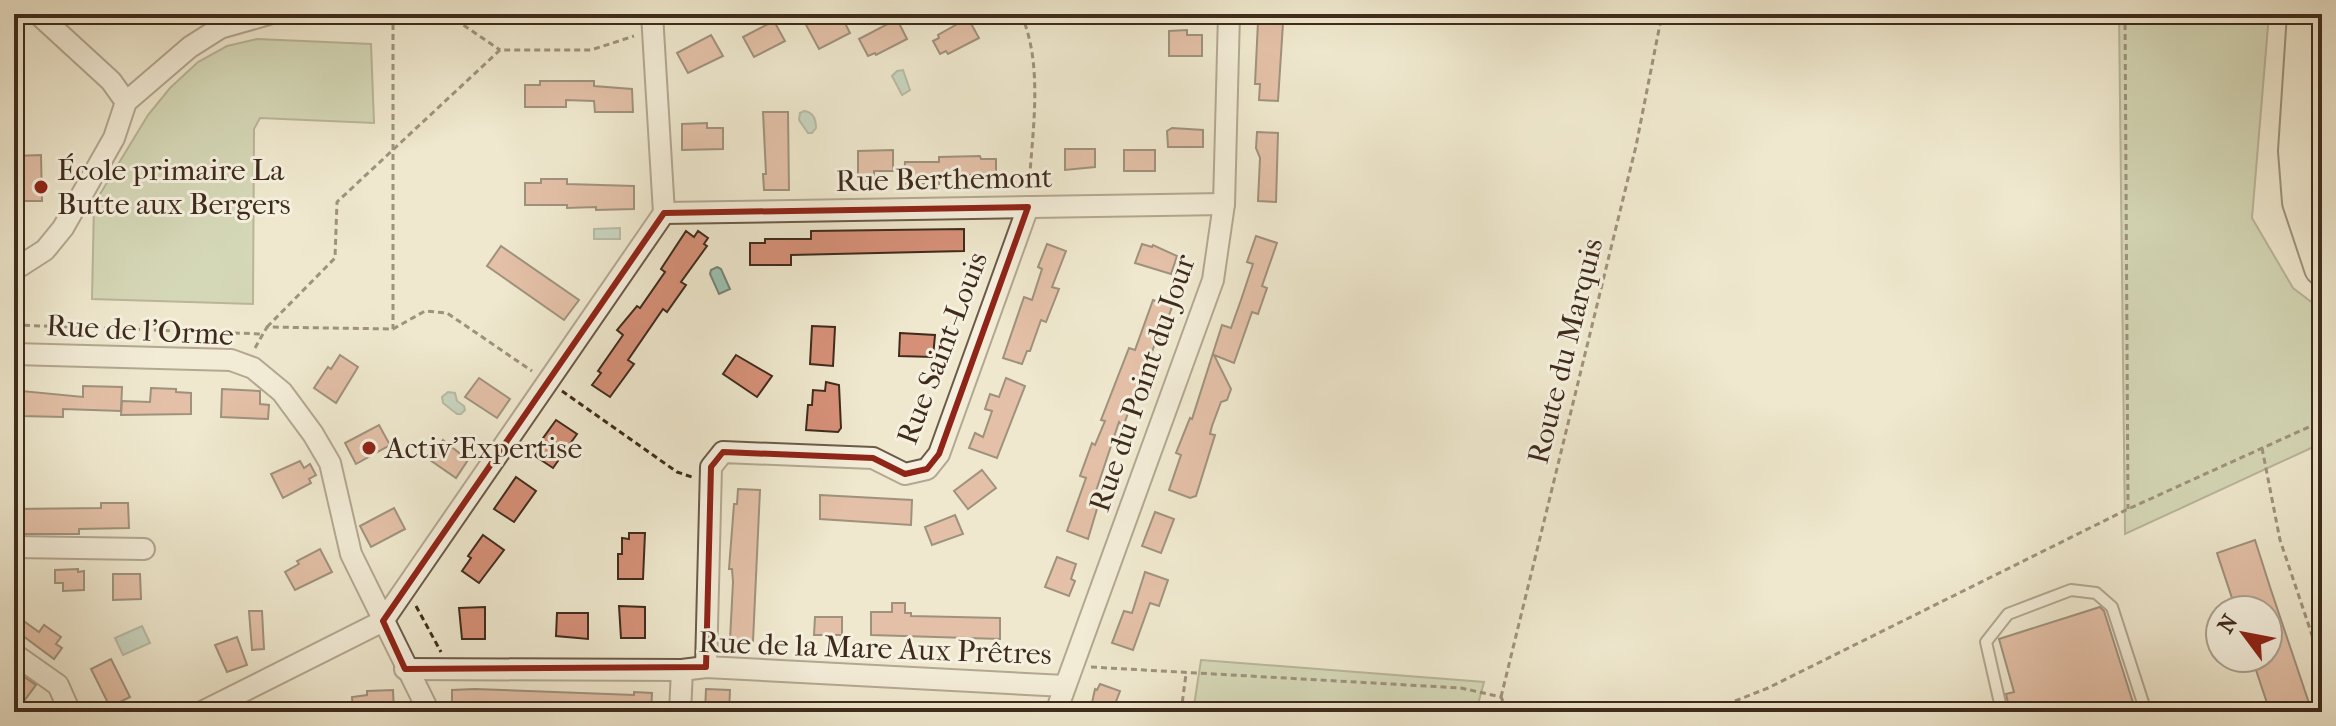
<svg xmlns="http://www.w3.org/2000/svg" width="2336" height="726" font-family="'IM FELL French Canon',serif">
<rect width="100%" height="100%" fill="#efe8ce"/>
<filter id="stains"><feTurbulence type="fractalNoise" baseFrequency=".0025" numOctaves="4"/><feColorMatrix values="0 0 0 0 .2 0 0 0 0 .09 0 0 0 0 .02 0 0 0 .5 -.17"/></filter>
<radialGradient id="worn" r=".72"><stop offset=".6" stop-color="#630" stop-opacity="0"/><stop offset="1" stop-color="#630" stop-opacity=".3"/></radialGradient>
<g fill="#b5c69b" stroke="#7a785c" stroke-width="2">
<polygon points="2119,14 2269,14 2252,218 2293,288 2322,310 2322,443 2125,534"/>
<polygon points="2319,14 2322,14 2322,148 2309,142"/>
<polygon points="257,39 371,44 374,123 260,118 254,129 253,304 92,299 94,204 148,115 170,88 198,62 227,46"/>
<polygon points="1201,660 1484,682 1476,712 1193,712"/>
</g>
<g fill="#9bc1b2" stroke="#768576" stroke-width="2">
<polygon points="903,70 910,90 902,95 892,76 897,71"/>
<path d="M 804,111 C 813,112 816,119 816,128 L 812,133 L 808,133 L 799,120 L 800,113 Z"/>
<polygon points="620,228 620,239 594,239 594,229"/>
<polygon points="717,267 721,269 730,289 719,294 710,274 711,270"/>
<polygon points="448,392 455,393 457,401 464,406 465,410 461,414 457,414 443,403 442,397"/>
<polygon points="142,626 150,643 123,655 115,638"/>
</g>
<g fill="#d69078" stroke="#3f2b1c" stroke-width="2">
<polygon points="819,15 823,24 841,15 850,33 819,49 805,23"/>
<polygon points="968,18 979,38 948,54 946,51 940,54 933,41 939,38 938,35"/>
<polygon points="897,19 907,39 876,55 875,53 868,56 859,39"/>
<polygon points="774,21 785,41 754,57 743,37"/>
<polygon points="1258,22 1283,23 1278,101 1259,100 1260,84 1255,84"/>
<polygon points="1187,30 1187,35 1202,35 1202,56 1169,56 1169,31"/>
<polygon points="711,35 723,56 688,73 677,53"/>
<polygon points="540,81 594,81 594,86 632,89 633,112 595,112 594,101 566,100 566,107 525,107 525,85 540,85"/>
<polygon points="763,112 788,112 789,190 764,190 763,174 766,174"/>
<polygon points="707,123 707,128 723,128 723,149 682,150 682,124"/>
<polygon points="1172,128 1203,130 1203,147 1168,147 1167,131"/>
<polygon points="1257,132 1278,133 1276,202 1258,201 1260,158 1256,148"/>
<polygon points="1065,149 1095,149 1095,167 1065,170"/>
<polygon points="893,150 893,171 874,171 874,181 858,181 858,151"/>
<rect x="1124" y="150" width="31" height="21"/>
<polygon points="41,155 42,201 14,201 14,156"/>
<polygon points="980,156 981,159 996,159 996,180 971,180 971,175 939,175 939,184 904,184 905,162 939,162 939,157"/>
<polygon points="541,179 567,179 567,184 634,186 634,209 596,210 596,207 567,208 567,205 525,205 525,183 541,183"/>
<polygon points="964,229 964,251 791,255 791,265 750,265 750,243 765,243 765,239 811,239 811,231"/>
<polygon points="686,231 694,237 698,231 708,238 704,244 707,246 681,282 686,285 667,312 663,309 628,360 634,364 610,397 592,385 601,373 598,371 623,335 617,330 637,306 640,308 665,272 661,269"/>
<polygon points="1256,236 1277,243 1262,286 1267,288 1258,314 1252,312 1234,363 1214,355 1231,389 1227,400 1221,402 1212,426 1210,434 1215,435 1196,496 1190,498 1169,490 1181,455 1176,453 1190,418 1192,419 1222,325 1231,328 1241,300 1253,264 1247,262"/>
<polygon points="1047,244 1066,251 1052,287 1059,289 1046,322 1041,320 1030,351 1027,351 1022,364 1003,358 1024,297 1032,300 1042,269 1038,267"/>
<polygon points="1142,244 1152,247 1153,245 1177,256 1171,274 1135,263"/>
<polygon points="501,246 579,300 564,320 487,266"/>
<polygon points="1153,300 1172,307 1160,339 1157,338 1146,369 1144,369 1123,427 1119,422 1093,500 1099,502 1088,539 1067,531 1086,478 1080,476 1092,443 1095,445 1105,421 1101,420 1129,348 1135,350"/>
<polygon points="812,326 835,327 833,366 810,364"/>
<polygon points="900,333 935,335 933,357 899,356"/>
<polygon points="340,355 358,367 336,403 314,388 328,367 331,369"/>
<polygon points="736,355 772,376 757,397 723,374"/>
<polygon points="479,378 510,399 497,418 465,397"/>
<polygon points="1006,378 1025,386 997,458 969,448 975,433 983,437 992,411 985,409 990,394 999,397"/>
<polygon points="826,382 839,385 841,428 838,432 806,430 808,405 812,405 813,390 825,391"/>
<polygon points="83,386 122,387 121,411 63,409 63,417 21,416 22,391 83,397"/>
<polygon points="151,388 176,389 176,392 191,393 191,414 121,415 122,401 150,402"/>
<polygon points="222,389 260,391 260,404 269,405 268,419 221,417"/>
<polygon points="556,420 577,434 553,468 535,456 543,443 541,441"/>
<polygon points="379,425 390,445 356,464 345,443"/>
<polygon points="443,440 468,460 456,478 430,460"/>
<polygon points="300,461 304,468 310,464 316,475 309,479 311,483 283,498 271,474"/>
<polygon points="982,470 996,488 968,509 954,491"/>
<polygon points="516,477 536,491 514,522 494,509"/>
<polygon points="738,489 760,490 753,641 730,640 733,582 732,569 729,569 734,504 737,504"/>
<polygon points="820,495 912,500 911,525 820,519"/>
<polygon points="101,503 128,503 129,528 79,529 79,534 14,534 14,509 101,508"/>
<polygon points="394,508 405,529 371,547 360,526"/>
<polygon points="1155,512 1174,519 1161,553 1142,546"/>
<polygon points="955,515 963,534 932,545 925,527"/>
<polygon points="629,533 645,533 643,579 618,579 618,554 622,554 622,538 629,539"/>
<polygon points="483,535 504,550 479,583 462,571 471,558 468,556"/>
<polygon points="2255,540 2270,587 2312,712 2270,712 2252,658 2268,658 2268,610 2236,610 2217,553"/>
<polygon points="320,549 332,572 295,590 285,572 299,564 297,561"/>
<polygon points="1057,557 1076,564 1071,579 1075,581 1069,596 1045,587"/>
<polygon points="78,569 78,572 84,571 84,590 63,591 63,583 55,583 55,570"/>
<polygon points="1145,572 1168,580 1159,606 1150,603 1133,650 1112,643 1124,611 1132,613"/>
<polygon points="113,574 140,574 141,599 113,600"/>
<polygon points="892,603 905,603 905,613 911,613 911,616 1000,618 1000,639 871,635 871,612 892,612"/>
<polygon points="619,606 645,607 645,638 621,638"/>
<polygon points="485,607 485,639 462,639 459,608"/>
<polygon points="2100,607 2104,611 2136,712 2010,712 2006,694 2014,692 1999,639"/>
<polygon points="249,611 262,611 264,649 252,650"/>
<polygon points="557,613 588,613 588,639 556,636"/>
<polygon points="14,614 39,632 44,625 61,637 56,644 62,648 54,659 23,636 19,642 14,641"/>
<polygon points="815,617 842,617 842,635 814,635"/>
<polygon points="237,637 247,665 227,672 215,645"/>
<polygon points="111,659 130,697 110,707 91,669"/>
<polygon points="14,670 36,685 24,701 14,693"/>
<polygon points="1100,684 1120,691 1112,712 1090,712 1095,689 1097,690"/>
<polygon points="475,689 634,695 634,692 652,693 651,712 452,710 452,690"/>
<polygon points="706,689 730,690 729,712 705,712"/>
<polygon points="393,690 394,712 353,712 352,697 367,695 367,691"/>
</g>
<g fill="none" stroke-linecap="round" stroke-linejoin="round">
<defs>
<g id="service">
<polyline points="2320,657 2322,663"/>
<polyline points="2002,712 1986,642 2008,614 2071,590 2096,593 2112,607 2146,712"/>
</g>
<g id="minor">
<polyline points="38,14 111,81 126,102"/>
<polyline points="664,213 1224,204"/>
<polyline points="14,270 45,250 63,228 114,138 126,102 190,47 220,28 269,14"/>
<polyline points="14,354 231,360 253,368 282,392 313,434 330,463 351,554 429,712"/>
<polyline points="14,547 144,549"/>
<polyline points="14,654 58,685 70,712"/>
<polyline points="706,667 711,467 723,452 873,458 905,474 927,469 939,454 1028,207"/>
<polyline points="405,669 682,670 706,667 1065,686"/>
<polyline points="202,712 383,621 664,213 652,14"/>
<polyline points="680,712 682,670"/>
<polyline points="1056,712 1213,280 1224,204 1229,14"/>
</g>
<polyline id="trunk" points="2305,14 2296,151 2300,202 2322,268"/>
</defs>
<use href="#service" stroke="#6b5a48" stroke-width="14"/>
<use href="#minor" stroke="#6b5a48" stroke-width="24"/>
<use href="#trunk" stroke="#3f2b1c" stroke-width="38"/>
<g stroke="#3f2b1c" stroke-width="3" stroke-dasharray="6 4" stroke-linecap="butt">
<polyline points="393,14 393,329"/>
<polyline points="447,14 500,50"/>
<path d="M 1021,14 C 1044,66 1032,132 1029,188"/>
<polyline points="2125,14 2128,509"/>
<polyline points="670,21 685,14"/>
<polyline points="14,325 262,334"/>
<polyline points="267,327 335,258 337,202 500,50 591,50 634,36"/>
<polyline points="255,348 267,327 393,329 425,311 447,313 532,371"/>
<polyline points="562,391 677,472 692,477"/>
<polyline points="2262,448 2280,540 2315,644"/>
<polyline points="416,606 441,652"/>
<polyline points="1091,667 1461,688 1501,697 1508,712"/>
<polyline points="1501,697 1636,146 1662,14"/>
<polyline points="1181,712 1186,674"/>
<polyline points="1707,712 1768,688 2128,509 2322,421"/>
</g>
<use href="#service" stroke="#f5f0df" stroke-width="10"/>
<use href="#minor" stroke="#f5f0df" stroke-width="20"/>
<use href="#trunk" stroke="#efe8ce" stroke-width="34"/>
</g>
<path d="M0 0H2336V726H0ZM 1028,207 L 939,454 L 927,469 L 905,474 L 873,458 L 723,452 L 711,467 L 706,667 L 405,669 L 383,621 L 664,213 Z" fill="#efe8ce" fill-opacity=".55" fill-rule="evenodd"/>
<path fill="none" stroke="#8f2418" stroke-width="6" stroke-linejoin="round" d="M 1028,207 L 939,454 L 927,469 L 905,474 L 873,458 L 723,452 L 711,467 L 706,667 L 405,669 L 383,621 L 664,213 Z"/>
<g fill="#8f2418" stroke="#f5f0df" stroke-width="3">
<circle cx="41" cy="187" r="8"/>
<circle cx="369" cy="448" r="8"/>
</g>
<g text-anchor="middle" stroke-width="6" stroke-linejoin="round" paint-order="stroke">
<g font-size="30" fill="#3f2b1c" stroke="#f5f0df" text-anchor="start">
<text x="57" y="180">École primaire La<tspan x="57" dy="34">Butte aux Bergers</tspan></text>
<text x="385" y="458">Activ'Expertise</text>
</g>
<g font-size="30" fill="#3f2b1c" stroke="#f5f0df">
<text transform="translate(944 179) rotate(-1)" y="10">Rue Berthemont</text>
<text transform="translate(140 330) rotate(3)" y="10">Rue de l'Orme</text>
<text transform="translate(942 348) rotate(-69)" y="10">Rue Saint-Louis</text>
<text transform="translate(1565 351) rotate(-76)" y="10">Route du Marquis</text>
<text transform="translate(1142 383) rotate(-71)" y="10">Rue du Point du Jour</text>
<text transform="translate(875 648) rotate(2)" y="10">Rue de la Mare Aux Prêtres</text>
</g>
</g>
<rect width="2336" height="726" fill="none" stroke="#efe8ce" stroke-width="48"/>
<rect x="16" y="16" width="2304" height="694" fill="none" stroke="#3f2b1c" stroke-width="4"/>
<rect x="24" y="24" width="2288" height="678" fill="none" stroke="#3f2b1c" stroke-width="2"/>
<g transform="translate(2244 634) rotate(302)"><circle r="38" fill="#f5f0df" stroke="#aca191" stroke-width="2"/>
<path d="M0-6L14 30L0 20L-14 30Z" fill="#8f2418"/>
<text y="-12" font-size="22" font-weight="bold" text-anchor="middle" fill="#3f2b1c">N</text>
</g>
<rect width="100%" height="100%" filter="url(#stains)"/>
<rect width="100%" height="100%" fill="url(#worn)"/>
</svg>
